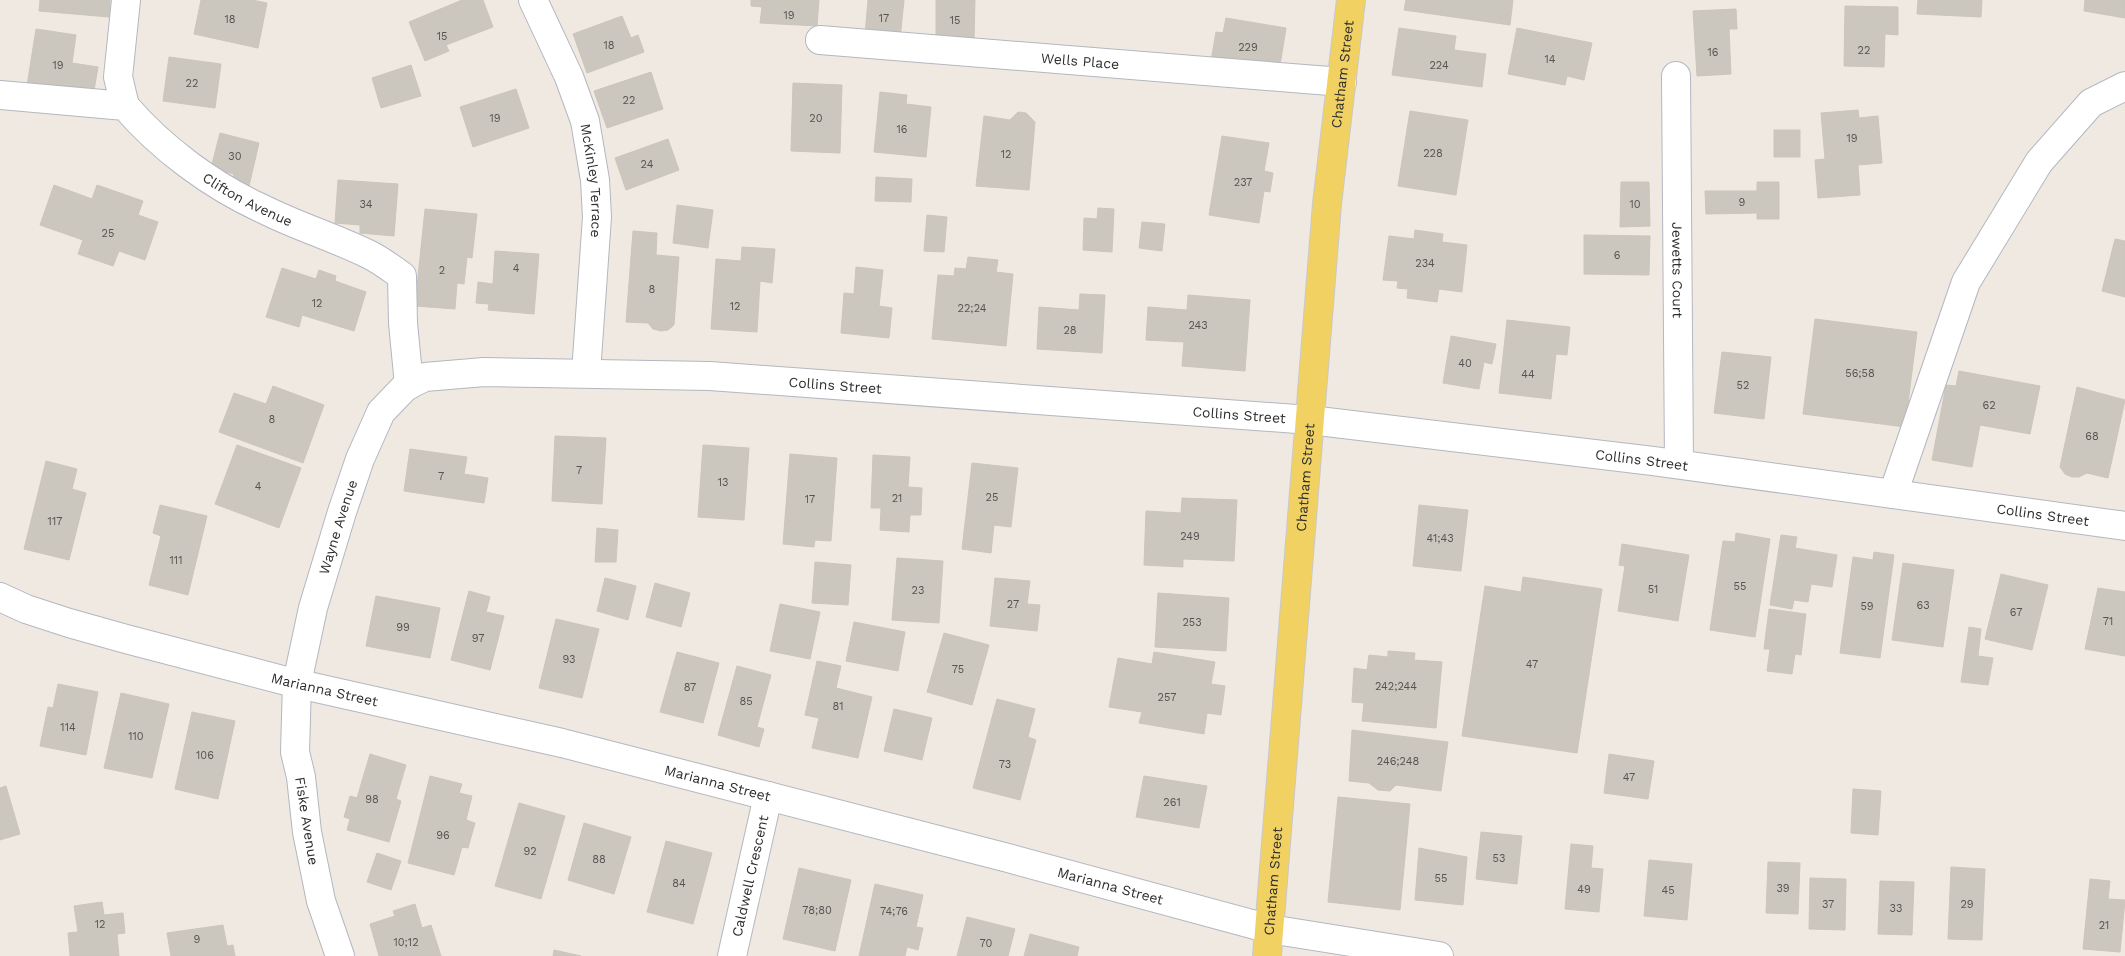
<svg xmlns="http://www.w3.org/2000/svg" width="2125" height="956" font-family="'Work Sans',sans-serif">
<rect width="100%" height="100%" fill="#efe9e1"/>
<g fill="#cbc7bf" stroke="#cbc5ba">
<polygon points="40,0 110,0 109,17 39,11"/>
<polygon points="201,0 252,0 267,3 258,48 194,34"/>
<polygon points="462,0 483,0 493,27 446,45 449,51 425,61 409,22"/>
<polygon points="751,0 819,0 817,26 760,23 762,7 751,6"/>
<polygon points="868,0 904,0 900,39 865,35"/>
<polygon points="936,0 975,0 974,41 936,40"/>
<polygon points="1406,0 1513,0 1510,25 1404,10"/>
<polygon points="1918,0 1982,0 1981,17 1917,14"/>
<polygon points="2085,0 2125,0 2125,18 2084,11"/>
<polygon points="1845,6 1898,7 1898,35 1885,34 1884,67 1844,66"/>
<polygon points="1736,9 1737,29 1729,29 1731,74 1697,76 1693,11"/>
<polygon points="622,16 631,38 638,35 644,52 587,73 573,34"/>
<polygon points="1226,18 1286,28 1279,72 1211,61 1216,32 1223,33"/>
<polygon points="1399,28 1456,36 1454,50 1486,54 1482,87 1392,75"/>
<polygon points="1517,28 1592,43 1584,80 1567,76 1565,85 1508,74"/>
<polygon points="36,29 76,35 72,63 98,67 92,102 26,92"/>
<polygon points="169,57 221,64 215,108 163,101"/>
<polygon points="411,65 421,96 381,108 372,78"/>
<polygon points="651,72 663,109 607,128 594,91"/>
<polygon points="793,83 842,85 840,153 791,151"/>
<polygon points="516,89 529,128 473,147 460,107"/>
<polygon points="880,92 907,95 906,104 931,107 926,157 874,152"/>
<polygon points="1858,110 1859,118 1878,116 1882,163 1858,165 1860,195 1818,198 1815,160 1825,159 1821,113"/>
<polygon points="1410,111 1468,120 1456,195 1398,186"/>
<polygon points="1018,112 1026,113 1035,122 1029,190 976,186 984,116 1010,120"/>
<rect x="1774" y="130" width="26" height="27"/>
<polygon points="220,133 259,143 249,186 232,182 234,174 211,168"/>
<polygon points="1222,136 1269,143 1264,171 1273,173 1270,192 1264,191 1259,223 1209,215"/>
<polygon points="668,139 679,170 626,190 615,158"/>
<polygon points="876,177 912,179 911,202 875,201"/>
<polygon points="338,180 398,184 394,236 360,233 360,225 335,223"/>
<polygon points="1621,182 1649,182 1650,226 1620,227"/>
<polygon points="1757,182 1779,182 1779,219 1757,219 1757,213 1706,214 1705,191 1757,191"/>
<polygon points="54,185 92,199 97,185 143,201 138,215 158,222 145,260 119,251 113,266 78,254 83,240 40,225"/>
<polygon points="677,205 713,210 708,248 673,243"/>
<polygon points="1098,208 1114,209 1112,252 1083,250 1084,218 1097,219"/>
<polygon points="425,209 477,214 472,258 467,257 464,284 457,283 455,309 415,306"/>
<polygon points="927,215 947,217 944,252 924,251"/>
<polygon points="1142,222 1165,224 1162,251 1139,248"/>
<polygon points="1415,230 1443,234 1442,242 1467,245 1462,292 1439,289 1437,302 1407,298 1408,289 1397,288 1398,281 1383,280 1389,236 1414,239"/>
<polygon points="633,231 657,233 656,255 679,257 674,325 668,330 661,331 653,329 648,323 626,322"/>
<polygon points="1584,235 1650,236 1649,275 1584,274"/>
<polygon points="2115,239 2125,241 2125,297 2102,291"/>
<polygon points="742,247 775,249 772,283 760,281 757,332 711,329 716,259 741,261"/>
<polygon points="495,251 539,254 534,314 488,310 489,304 476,303 478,282 493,284"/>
<polygon points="968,257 998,260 996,272 1013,274 1006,346 932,339 938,275 954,276 955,268 966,269"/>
<polygon points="856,267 883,270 879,306 892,308 889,338 841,333 844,293 854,294"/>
<polygon points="282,268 316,279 319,270 336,276 335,281 366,292 354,331 302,315 299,327 266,317"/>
<polygon points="1080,294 1105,295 1102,353 1037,349 1039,307 1079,310"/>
<polygon points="1188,295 1250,300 1245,371 1182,366 1184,342 1146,340 1148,307 1187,310"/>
<polygon points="1815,319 1917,332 1905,427 1803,414"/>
<polygon points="1507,320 1570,327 1567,355 1556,354 1551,399 1499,393"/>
<polygon points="1451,336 1496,344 1492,364 1484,362 1479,389 1443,383"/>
<polygon points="1722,352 1771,357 1764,419 1714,413"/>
<polygon points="1959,371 2040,386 2030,434 1980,425 1972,467 1932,460 1946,385 1956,386"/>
<polygon points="273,386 324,405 303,463 219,432 234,393 266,404"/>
<polygon points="2077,387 2125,400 2108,478 2087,473 2079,477 2072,477 2065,474 2060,467"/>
<polygon points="555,436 606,438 602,504 552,501"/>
<polygon points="237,445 301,468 279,528 215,504"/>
<polygon points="703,445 749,448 744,520 698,517"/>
<polygon points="410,449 467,457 464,474 488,478 484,503 404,491"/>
<polygon points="790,454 837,458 831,541 815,540 814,547 783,544"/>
<polygon points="873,455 910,457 908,487 922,488 921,515 910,515 909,532 880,530 881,508 871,508"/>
<polygon points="46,461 77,469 72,489 86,493 69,560 24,549"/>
<polygon points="972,463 1018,468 1011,527 994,525 991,553 962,549"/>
<polygon points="1182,498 1237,500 1234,561 1183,559 1183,567 1144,565 1146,511 1181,513"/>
<polygon points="160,505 207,516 188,595 149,585 161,536 153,533"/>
<polygon points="1419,505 1468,510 1461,571 1413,566"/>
<polygon points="597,528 618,530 616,562 595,562"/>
<polygon points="1736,533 1770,539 1755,637 1710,630 1723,541 1735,542"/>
<polygon points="1781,535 1797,537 1795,548 1837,555 1832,587 1811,584 1808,602 1794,600 1792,609 1770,605"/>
<polygon points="1622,544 1689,555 1678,621 1618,611 1625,566 1619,565"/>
<polygon points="1874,552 1894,555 1880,658 1840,653 1853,557 1873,560"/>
<polygon points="897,558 943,561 939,623 892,620"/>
<polygon points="815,562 851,565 848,605 812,603"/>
<polygon points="1903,563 1954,570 1943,647 1892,640"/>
<polygon points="2001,574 2048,585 2032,650 1985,639"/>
<polygon points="1523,577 1602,589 1577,753 1462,736 1485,586 1521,592"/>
<polygon points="605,578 636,586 628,620 597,611"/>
<polygon points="995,578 1030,581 1027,604 1040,605 1037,631 990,626"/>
<polygon points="655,583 690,593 681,627 646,617"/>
<polygon points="2098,588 2125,592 2125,656 2085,649"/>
<polygon points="469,591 490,597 486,612 504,616 490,670 451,660"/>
<polygon points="1158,593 1229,598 1226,651 1155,647"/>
<polygon points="376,596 440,608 430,658 366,646"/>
<polygon points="780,604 820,612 810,659 770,651"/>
<polygon points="1769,609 1806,614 1801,655 1795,654 1792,674 1767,671 1770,649 1764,649"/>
<polygon points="556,619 599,629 582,698 539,688"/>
<polygon points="854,622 905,632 898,671 846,661"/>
<polygon points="1969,627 1981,629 1978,656 1993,658 1988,685 1961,682"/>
<polygon points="944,633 989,645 972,705 927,692"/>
<polygon points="1388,651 1415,653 1414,660 1442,662 1436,728 1362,721 1364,703 1352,702 1354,668 1367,670 1369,655 1388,657"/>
<polygon points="677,652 719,663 703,723 660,712"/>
<polygon points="1154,652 1215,662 1211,684 1225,686 1221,715 1207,713 1204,734 1139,723 1142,712 1109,707 1118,658 1152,664"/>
<polygon points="817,661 841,666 836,688 872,697 858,758 812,748 819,718 805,715"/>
<polygon points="737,666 771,675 757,727 764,729 759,747 718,735"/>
<polygon points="58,684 98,692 86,755 40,746 48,707 53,708"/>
<polygon points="121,693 169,704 152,778 104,768"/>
<polygon points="997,699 1035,709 1028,737 1036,740 1020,800 973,788"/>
<polygon points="894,709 932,718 922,760 884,751"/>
<polygon points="192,712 235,721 218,799 175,789"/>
<polygon points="1352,730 1448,742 1441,791 1396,785 1390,791 1378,790 1369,783 1349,781"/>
<polygon points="370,754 406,765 396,799 401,801 389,842 347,830 350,819 344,817 350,796 357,798"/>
<polygon points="1609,754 1654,761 1648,799 1604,793"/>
<polygon points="430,776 462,784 459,793 472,796 466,820 475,823 468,848 462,847 454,875 408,863"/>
<polygon points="1144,776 1207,786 1199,828 1136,817"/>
<polygon points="6,786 20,834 0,840 0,788"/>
<polygon points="1853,789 1881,791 1878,835 1851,833"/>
<polygon points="1338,797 1410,804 1400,910 1328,902"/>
<polygon points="519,803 565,816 541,899 495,886"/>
<polygon points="584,823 631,837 614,894 568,880"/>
<polygon points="1481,832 1522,836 1517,884 1476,879"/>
<polygon points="666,841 712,853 693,924 647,912"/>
<polygon points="1571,844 1593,846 1591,868 1603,869 1599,912 1565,909"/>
<polygon points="1419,848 1467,857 1463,905 1415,900"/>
<polygon points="377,853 401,861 391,890 367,882"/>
<polygon points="1649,860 1692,864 1687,920 1644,916"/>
<polygon points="1768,862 1800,863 1798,914 1766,913"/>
<polygon points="1951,867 1985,869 1982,940 1948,939"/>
<polygon points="799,868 851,880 835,951 783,939"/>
<polygon points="1810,878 1846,879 1845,930 1809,929"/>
<polygon points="2090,879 2110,881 2108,899 2125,900 2120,952 2083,949"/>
<polygon points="1880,881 1914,882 1912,935 1878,934"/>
<polygon points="875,884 923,895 916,927 923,928 918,950 907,947 905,956 859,956"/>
<polygon points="102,902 104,915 123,913 125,933 117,934 119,956 70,956 68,933 78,932 74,906"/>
<polygon points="415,904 422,928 431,925 441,956 379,956 370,924 395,916 393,911"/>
<polygon points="967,917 1015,929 1008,956 957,956"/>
<polygon points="223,925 227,946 233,945 235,956 171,956 167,933"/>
<polygon points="1030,934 1079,947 1077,956 1024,956"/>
<polygon points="554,950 581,956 553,956"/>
</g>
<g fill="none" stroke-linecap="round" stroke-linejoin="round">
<defs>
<g id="minor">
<path id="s1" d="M 533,0 L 569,77 L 585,121 L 595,180 L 597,217 L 586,373"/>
<path id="s2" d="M 820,40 L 1342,82"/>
<path id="s3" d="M 1676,76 L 1679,464"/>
<path id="s4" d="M 0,95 L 125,106 C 162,149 212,186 265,210 C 299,227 336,238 370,255 C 382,261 392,269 402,276 L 403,323 L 409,385"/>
<polyline points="125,106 118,77 126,0"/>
<polyline points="1893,494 1966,282 2039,162 2091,103 2125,86"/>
<path id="s5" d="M 0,597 L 26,609 L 69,623 L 126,639 L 290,682 L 562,743 L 1008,858 L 1270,929 L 1439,956"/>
<path id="s6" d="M 340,956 L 321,901 L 307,832 L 301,777 L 295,752 L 297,683 L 313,608 L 342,512 L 360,459 L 381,412 L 406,386 L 425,377 L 484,372 L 710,376 L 1310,420 L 1653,461 L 2125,526"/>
<path id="s7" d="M 732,956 L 768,796"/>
</g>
<g id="major">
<path id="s8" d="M 1267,956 L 1327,204 L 1351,0"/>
</g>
</defs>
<use href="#minor" stroke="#b4b7c1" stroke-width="30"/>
<use href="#major" stroke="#c9c9c9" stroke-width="30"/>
<use href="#minor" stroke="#fff" stroke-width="28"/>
<use href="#major" stroke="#f2d163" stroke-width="28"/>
</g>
<g text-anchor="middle" stroke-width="5" stroke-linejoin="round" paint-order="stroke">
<g font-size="11" fill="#555452">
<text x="789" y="19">19</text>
<text x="884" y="22">17</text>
<text x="230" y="23">18</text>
<text x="955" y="24">15</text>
<text x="442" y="40">15</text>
<text x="609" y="49">18</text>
<text x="1248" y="51">229</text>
<text x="1864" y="54">22</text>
<text x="1713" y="56">16</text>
<text x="1550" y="63">14</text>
<text x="58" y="69">19</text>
<text x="1439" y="69">224</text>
<text x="192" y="87">22</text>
<text x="629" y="104">22</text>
<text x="495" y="122">19</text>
<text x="816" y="122">20</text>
<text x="902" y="133">16</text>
<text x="1852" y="142">19</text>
<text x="1433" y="157">228</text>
<text x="1006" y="158">12</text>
<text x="235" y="160">30</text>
<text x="647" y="168">24</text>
<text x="1243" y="186">237</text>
<text x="1742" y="206">9</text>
<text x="366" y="208">34</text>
<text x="1635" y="208">10</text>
<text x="108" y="237">25</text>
<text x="1617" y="259">6</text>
<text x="1425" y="267">234</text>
<text x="516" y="272">4</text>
<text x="442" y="274">2</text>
<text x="652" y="293">8</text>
<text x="317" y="307">12</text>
<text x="735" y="310">12</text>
<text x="972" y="312">22;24</text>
<text x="1198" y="329">243</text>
<text x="1070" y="334">28</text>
<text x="1465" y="367">40</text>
<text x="1860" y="377">56;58</text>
<text x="1528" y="378">44</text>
<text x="1743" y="389">52</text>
<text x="1989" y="409">62</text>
<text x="272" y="423">8</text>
<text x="2092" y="440">68</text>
<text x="579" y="474">7</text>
<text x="441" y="480">7</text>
<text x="723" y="486">13</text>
<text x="258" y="490">4</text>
<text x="992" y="501">25</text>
<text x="897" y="502">21</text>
<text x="810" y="503">17</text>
<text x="55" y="525">117</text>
<text x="1190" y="540">249</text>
<text x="1440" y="542">41;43</text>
<text x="176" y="564">111</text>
<text x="1740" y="590">55</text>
<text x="1653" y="593">51</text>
<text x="918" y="594">23</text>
<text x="1013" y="608">27</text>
<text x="1923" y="609">63</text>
<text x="1867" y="610">59</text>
<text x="2016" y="616">67</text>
<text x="2108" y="625">71</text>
<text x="1192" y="626">253</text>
<text x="403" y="631">99</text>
<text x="478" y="642">97</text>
<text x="569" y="663">93</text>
<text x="1532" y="668">47</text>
<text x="958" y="673">75</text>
<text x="1396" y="690">242;244</text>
<text x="690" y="691">87</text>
<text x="1167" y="701">257</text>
<text x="746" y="705">85</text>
<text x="838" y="710">81</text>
<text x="68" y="731">114</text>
<text x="136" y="740">110</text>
<text x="205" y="759">106</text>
<text x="1398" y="765">246;248</text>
<text x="1005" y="768">73</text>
<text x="1629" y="781">47</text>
<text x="372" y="803">98</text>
<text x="1172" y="806">261</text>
<text x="443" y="839">96</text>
<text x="530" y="855">92</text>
<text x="1499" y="862">53</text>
<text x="599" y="863">88</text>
<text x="1441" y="882">55</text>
<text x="679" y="887">84</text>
<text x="1783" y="892">39</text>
<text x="1584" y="893">49</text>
<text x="1668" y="894">45</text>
<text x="1828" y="908">37</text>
<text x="1967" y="908">29</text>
<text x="1896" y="912">33</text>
<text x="817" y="914">78;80</text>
<text x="894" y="915">74;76</text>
<text x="100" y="928">12</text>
<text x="2104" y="929">21</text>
<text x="197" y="943">9</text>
<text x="406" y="946">10;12</text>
<text x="986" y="947">70</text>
</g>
<g font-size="14" fill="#2e2e2e" stroke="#fff">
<text dy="5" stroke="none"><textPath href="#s2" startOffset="261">Wells Place</textPath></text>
<text dy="5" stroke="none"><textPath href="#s8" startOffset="885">Chatham Street</textPath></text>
<text dy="5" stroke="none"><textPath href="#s1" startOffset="192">McKinley Terrace</textPath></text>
<text dy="5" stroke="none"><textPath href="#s4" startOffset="281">Clifton Avenue</textPath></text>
<text dy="5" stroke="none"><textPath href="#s3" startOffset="194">Jewetts Court</textPath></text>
<text dy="5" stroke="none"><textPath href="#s6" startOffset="1031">Collins Street</textPath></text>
<text dy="5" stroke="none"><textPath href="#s6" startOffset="1436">Collins Street</textPath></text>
<text dy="5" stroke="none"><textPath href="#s6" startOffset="1841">Collins Street</textPath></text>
<text dy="5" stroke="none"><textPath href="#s8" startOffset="480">Chatham Street</textPath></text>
<text dy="5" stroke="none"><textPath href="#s6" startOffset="2246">Collins Street</textPath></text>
<text dy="5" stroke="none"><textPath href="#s6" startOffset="440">Wayne Avenue</textPath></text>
<text dy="5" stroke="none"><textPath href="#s5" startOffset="338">Marianna Street</textPath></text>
<text dy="5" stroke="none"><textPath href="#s5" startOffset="742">Marianna Street</textPath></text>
<text transform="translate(307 821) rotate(81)" y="5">Fiske Avenue</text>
<text dy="5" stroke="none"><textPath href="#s7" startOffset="82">Caldwell Crescent</textPath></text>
<text dy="5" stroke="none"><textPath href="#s8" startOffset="75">Chatham Street</textPath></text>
<text dy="5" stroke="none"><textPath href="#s5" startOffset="1148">Marianna Street</textPath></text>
</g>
</g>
</svg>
